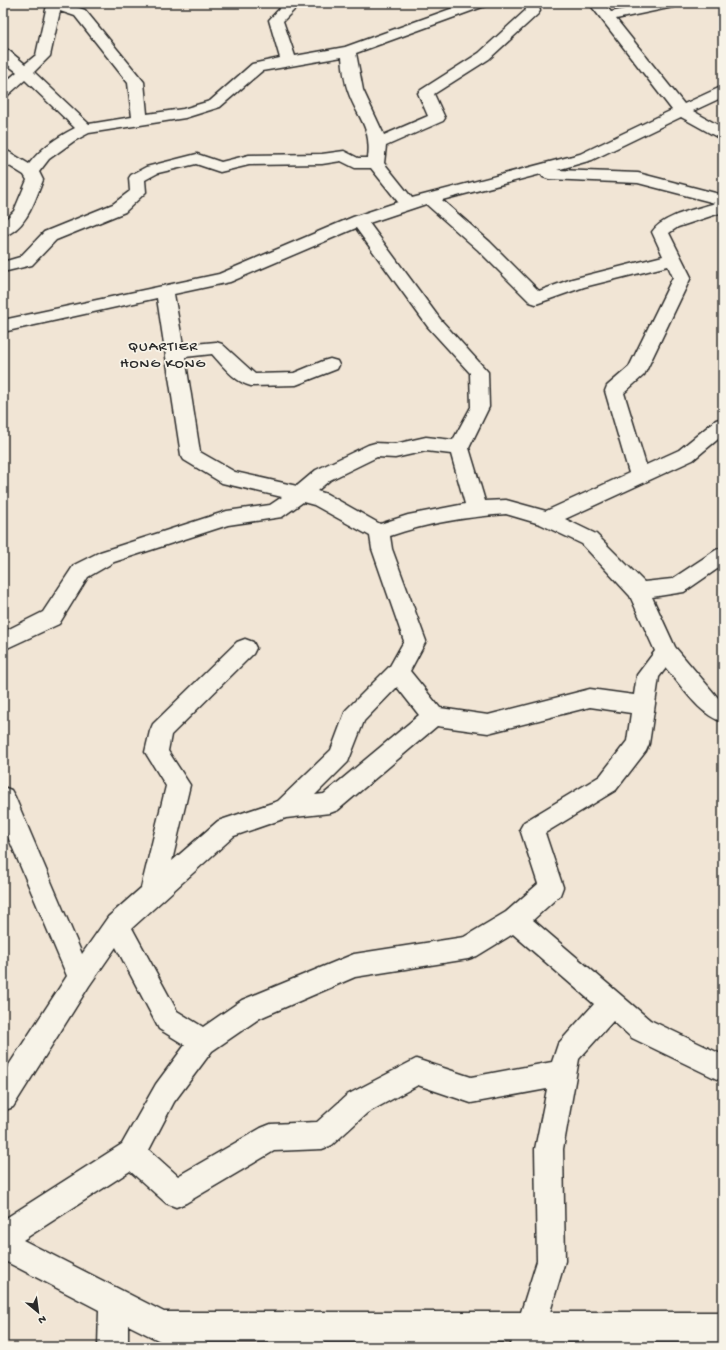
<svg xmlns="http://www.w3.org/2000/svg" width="726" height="1350" font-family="'Gochi Hand',sans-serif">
<rect width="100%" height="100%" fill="#f1e5d5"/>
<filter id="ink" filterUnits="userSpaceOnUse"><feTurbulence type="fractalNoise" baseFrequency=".025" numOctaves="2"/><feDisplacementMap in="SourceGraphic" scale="8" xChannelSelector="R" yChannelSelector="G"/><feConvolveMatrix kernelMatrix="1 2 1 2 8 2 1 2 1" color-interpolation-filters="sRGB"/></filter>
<g filter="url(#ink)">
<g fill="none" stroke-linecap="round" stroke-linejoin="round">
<defs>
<path id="minor" d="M 45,3 L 65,3 L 85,10 L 144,82 L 147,114 L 183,109 L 210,101 L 252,64 L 280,58 L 269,20 L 282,6 L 281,3 L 295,3 L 297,7 L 283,21 L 295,56 L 345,47 L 467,3 L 487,3 L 485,6 L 356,53 L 363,90 L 384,135 L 428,116 L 418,93 L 421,90 L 479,53 L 526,10 L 524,3 L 538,3 L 540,11 L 538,14 L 489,59 L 434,94 L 445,118 L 443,121 L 386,146 L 384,163 L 412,198 L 580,154 L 672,110 L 589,3 L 603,3 L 611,12 L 653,3 L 680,3 L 678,6 L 616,19 L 684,104 L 723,86 L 723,97 L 693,111 L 723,128 L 723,139 L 717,137 L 681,117 L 592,160 L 557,170 L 638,173 L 723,195 L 723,212 L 678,227 L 669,233 L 691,277 L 646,371 L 644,375 L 624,393 L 646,465 L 679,450 L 716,420 L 723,418 L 723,435 L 693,460 L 565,519 L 596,534 L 644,582 L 672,579 L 716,550 L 723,547 L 723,565 L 684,592 L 652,597 L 675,647 L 719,699 L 723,701 L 723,722 C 698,714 683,687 666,668 L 659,677 L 649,744 L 646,751 L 616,790 L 545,833 L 563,887 L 560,895 L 533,920 L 650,1020 L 723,1055 L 723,1082 L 632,1038 L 613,1021 L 579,1059 L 563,1149 L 565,1261 L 550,1312 L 723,1312 L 723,1342 L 541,1342 L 540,1347 L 510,1347 L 512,1342 L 162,1342 L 128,1325 L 128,1347 L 98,1347 L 99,1310 L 3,1260 L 3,1220 L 122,1144 L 156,1084 L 185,1045 L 159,1029 L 116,947 L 89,986 L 13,1107 L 3,1111 L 3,1074 L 67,976 L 3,825 L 3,787 L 11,790 L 15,797 L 82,954 L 108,917 L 141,888 L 166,786 L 145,752 L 150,731 L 153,724 L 237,642 L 245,639 L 253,642 L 256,648 L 253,654 L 171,735 L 168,751 L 190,785 L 172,861 L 218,821 L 278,801 L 331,750 L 346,710 L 390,666 L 404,641 L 372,549 L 370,536 L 314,505 L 303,502 L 282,517 L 228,525 L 114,562 L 88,577 L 59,624 L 3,650 L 3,632 L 43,612 L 74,565 L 100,552 L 227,511 L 270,505 L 282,497 L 222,483 L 184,460 L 181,455 L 157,298 L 3,332 L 3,320 L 219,274 L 353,217 L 398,202 L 371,168 L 355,168 L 341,161 L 322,164 L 249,165 L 220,172 L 196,164 L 158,173 L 145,180 L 146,192 L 125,212 L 56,240 L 32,265 L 3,272 L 3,262 L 20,257 L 44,232 L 113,204 L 130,191 L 129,178 L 131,175 L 146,167 L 197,154 L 221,162 L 249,155 L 322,154 L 344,151 L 358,158 L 368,158 C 372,126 357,118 348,91 C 344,80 343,67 342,57 L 262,71 L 220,107 L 185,118 L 89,133 L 74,141 L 49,159 L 39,172 L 43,180 C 35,200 26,230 3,236 L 3,222 L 14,211 L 27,180 L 24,175 L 3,162 L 3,150 L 9,152 L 29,164 C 41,148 57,137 75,128 L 25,80 L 8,95 L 3,97 L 3,84 L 17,72 L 3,61 L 3,49 L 8,50 L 25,64 L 36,55 L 47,5 ZM 60,11 L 75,16 L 128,83 L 132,117 L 89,124 L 34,72 L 50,56 ZM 541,174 L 543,177 L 549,179 L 638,183 L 715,203 C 697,209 663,215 652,232 L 663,256 L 572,279 L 539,291 L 490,242 L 442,200 ZM 426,204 L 478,250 L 530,302 L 536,304 L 584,287 L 668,266 L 673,277 L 629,367 L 607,386 L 605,391 L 629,473 L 546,511 L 506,500 L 485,501 L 469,448 L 489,407 L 488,372 L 440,319 L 369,223 ZM 356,228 L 428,327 L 470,373 L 471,407 L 453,440 L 426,437 L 395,444 L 375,443 L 368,445 L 316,470 L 297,486 L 235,472 L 200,452 L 185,357 L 212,354 C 223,366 235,382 251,386 L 296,385 L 337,369 L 339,365 L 337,361 L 330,359 L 323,361 L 294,373 L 255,374 L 222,344 L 216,342 L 183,345 L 174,294 L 230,282 ZM 426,451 L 451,454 L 465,504 L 408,515 L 380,524 L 327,494 L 317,491 L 330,480 L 377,457 L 395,458 ZM 506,514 L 540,524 L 582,544 L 630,596 L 655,651 L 637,675 L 634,695 L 590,689 L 488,715 L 440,708 L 410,671 L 426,641 L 392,549 L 390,536 C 427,523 467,517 506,514 ZM 397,687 L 419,715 L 324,794 L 315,795 L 348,762 L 364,721 ZM 590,707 L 631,713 L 627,741 L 600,776 L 524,822 L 520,829 L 538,884 L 506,912 L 464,937 L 354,954 L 242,1000 L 203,1027 L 177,1011 L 132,928 L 234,836 L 286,818 L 330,813 L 338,810 L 437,726 L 488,733 ZM 513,934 L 594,1004 L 558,1044 L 552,1062 L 471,1077 L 416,1059 L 347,1095 L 317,1122 L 271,1124 L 261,1128 L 178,1176 L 149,1150 L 174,1102 L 212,1051 L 260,1018 L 355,977 L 468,959 L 477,956 ZM 418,1085 L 471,1103 L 547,1089 L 535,1149 L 537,1261 L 521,1312 L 164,1312 L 23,1240 L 130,1171 L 166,1203 L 176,1207 L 186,1203 L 274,1151 L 322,1149 L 332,1145 L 367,1113 Z"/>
</defs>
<use href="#minor" stroke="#2b2b2b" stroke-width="3"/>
<use href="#minor" fill="#f7f3e8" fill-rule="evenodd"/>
</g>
</g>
<g text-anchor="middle" stroke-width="3.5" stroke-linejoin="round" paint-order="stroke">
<g font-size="15" letter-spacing="1" fill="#2b2b2b" stroke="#f7f3e8">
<text x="163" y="350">QUARTIER<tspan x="163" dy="17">HONG KONG</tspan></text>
</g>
</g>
<rect width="726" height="1350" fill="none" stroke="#f7f3e8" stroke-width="16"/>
<rect x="8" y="8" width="710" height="1334" fill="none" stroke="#2b2b2b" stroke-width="1.5" filter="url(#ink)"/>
<g transform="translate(38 1312) rotate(151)" stroke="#f7f3e8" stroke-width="3" paint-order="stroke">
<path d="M0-3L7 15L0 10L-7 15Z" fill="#2b2b2b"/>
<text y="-6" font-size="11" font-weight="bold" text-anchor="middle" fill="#2b2b2b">N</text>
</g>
</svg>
